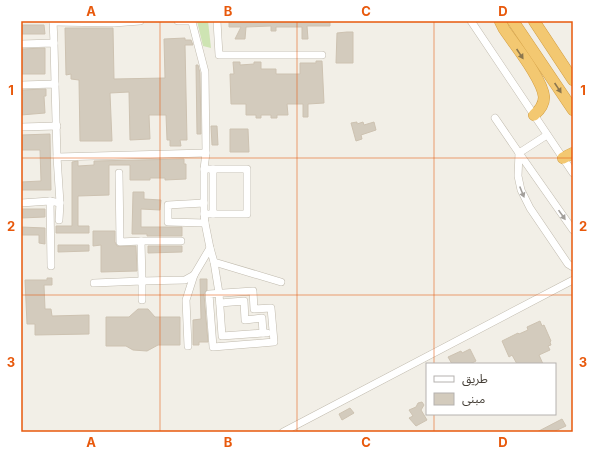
<svg xmlns="http://www.w3.org/2000/svg" width="594" height="453" font-family="Inter,'Noto Sans Arabic',sans-serif">
<rect width="100%" height="100%" fill="#f2efe7"/>
<polygon fill="#cee4b3" points="197,21 208,21 211,48 203,46"/>
<g fill="#d3cbbd" stroke="#cdc2b1">
<polygon points="229,21 330,21 330,26 307,26 308,39 302,39 302,27 276,27 276,31 271,31 271,26 246,27 245,39 235,39 241,27 229,27"/>
<polygon points="21,25 44,25 45,34 21,34"/>
<polygon points="65,28 113,28 114,79 165,78 164,39 185,38 185,40 191,40 193,45 185,45 187,140 180,140 181,146 170,146 170,140 167,140 166,115 149,115 150,139 130,140 129,92 110,93 112,141 80,141 79,80 71,79 71,74 66,75"/>
<polygon points="347,32 353,32 353,63 336,63 337,33"/>
<polygon points="45,48 45,74 21,74 21,49"/>
<polygon points="316,61 322,61 324,103 308,104 308,117 303,117 303,104 287,104 288,115 277,115 277,118 271,118 271,115 261,115 261,118 256,118 256,115 246,115 246,104 231,104 230,74 234,74 233,62 240,62 240,65 254,64 254,62 261,62 261,69 276,69 276,74 300,74 300,63 316,63"/>
<polygon points="196,65 198,65 200,73 201,134 197,134"/>
<polygon points="46,89 46,96 44,96 45,113 21,115 21,90"/>
<polygon points="357,122 357,124 363,122 364,125 374,122 376,130 361,135 362,139 356,141 351,123"/>
<polygon points="211,126 217,126 218,145 212,145"/>
<polygon points="230,129 248,129 249,152 230,152"/>
<polygon points="50,134 51,190 21,190 21,182 41,181 40,150 21,150 21,135"/>
<polygon points="184,159 184,164 186,164 186,179 165,180 165,178 150,178 150,180 130,180 130,165 109,165 109,195 78,196 78,226 89,226 89,233 56,233 56,226 72,226 72,162 78,161 78,166 94,165 94,161"/>
<polygon points="133,192 144,192 144,199 161,200 160,210 141,209 141,227 182,227 182,236 147,236 147,234 132,234"/>
<polygon points="21,209 45,209 45,217 21,218"/>
<polygon points="21,227 45,228 45,244 39,243 39,235 21,235"/>
<polygon points="93,231 115,231 115,242 117,246 136,246 137,271 101,272 101,245 93,246"/>
<polygon points="58,245 89,245 89,251 58,252"/>
<polygon points="148,246 182,246 182,252 148,253"/>
<polygon points="47,278 52,278 52,285 44,285 45,309 51,309 52,316 89,315 89,334 35,335 35,324 27,324 25,280 47,280"/>
<polygon points="200,279 207,279 207,290 204,294 208,342 199,342 199,345 193,345 193,320 201,319"/>
<polygon points="138,309 148,309 155,317 180,317 180,345 158,345 147,351 133,350 126,346 106,346 106,317 129,317"/>
<polygon points="540,321 542,326 544,325 551,341 550,342 551,345 548,346 550,350 539,355 543,364 517,364 512,355 509,357 502,341 518,333 519,334 528,330 527,327"/>
<polygon points="470,349 476,361 470,364 452,364 448,357 461,351 462,353"/>
<polygon points="422,402 424,405 421,410 427,420 416,426 409,418 413,416 409,410 416,407 418,403"/>
<polygon points="350,408 354,413 342,420 339,414"/>
<polygon points="562,419 566,426 553,432 537,432"/>
</g>
<g fill="none" stroke-linecap="round" stroke-linejoin="round">
<defs>
<g id="minor">
<polyline points="53,21 54,43"/>
<polyline points="178,21 192,21"/>
<polyline points="217,21 219,55 322,55"/>
<polyline points="471,21 573,173"/>
<polyline points="53,22 114,23 140,21"/>
<polyline points="192,22 205,72 206,153 204,169 204,214 205,223 210,248"/>
<polyline points="21,44 54,43 55,84"/>
<polyline points="21,85 55,84 57,157 60,203 59,220"/>
<polyline points="495,118 519,153 518,176 521,190 530,208 568,264 573,267"/>
<polyline points="21,127 57,126"/>
<polyline points="547,135 519,153 573,230"/>
<polyline points="57,157 206,153"/>
<polyline points="204,169 247,169 247,214 204,214"/>
<polyline points="213,169 213,214"/>
<polyline points="119,173 120,242 141,241"/>
<polyline points="21,203 50,201"/>
<polyline points="204,203 168,205 168,222 205,223"/>
<polyline points="181,241 141,241 142,281 185,280 194,275"/>
<polyline points="214,262 219,293 222,336 263,333"/>
<polyline points="51,266 50,201 60,203"/>
<polyline points="94,283 142,281 142,300"/>
<polygon points="253,291 254,309 271,308 274,342 213,347 209,294"/>
<polyline points="220,303 244,301 245,320 262,318 263,333 267,333"/>
<polyline points="188,346 186,300 194,275 210,248 214,262 281,282"/>
<polyline points="283,432 573,280"/>
</g>
<g id="highway">
<path d="M 500,21 L 504,29 C 514,44 543,80 544,97 C 544,105 540,110 534,115"/>
<polyline points="513,21 573,110"/>
<polyline points="534,21 573,80"/>
<polyline points="563,158 573,153"/>
</g>
</defs>
<use href="#minor" stroke="#c0baad" stroke-width="8"/>
<use href="#highway" stroke="#d29d41" stroke-width="12"/>
<use href="#minor" stroke="#fff" stroke-width="7"/>
<use href="#highway" stroke="#f3c871" stroke-width="11"/>
</g>
<defs><path id="oneway-solid" d="M-6-.8H1V-3.2L6.5 0L1 3.2V.8H-6Z"/></defs>
<g fill="#8b764e">
<use href="#oneway-solid" transform="translate(520 54) rotate(56)"/>
<use href="#oneway-solid" transform="translate(558 88) rotate(56)"/>
</g>
<g fill="#a29f9b">
<use href="#oneway-solid" transform="translate(522 192) rotate(68)"/>
<use href="#oneway-solid" transform="translate(562 215) rotate(55)"/>
</g>
<path fill="none" stroke="#e8590c" stroke-width="1" stroke-opacity="0.55" d="M 160,21 L 160,432M 297,21 L 297,432M 434,21 L 434,364M 21,158 L 573,158M 21,295 L 573,295M 434,414 L 434,432"/>
<rect width="594" height="453" fill="none" stroke="#ffffff" stroke-width="44"/>
<rect x="426" y="363" width="130" height="52" fill="#ffffff" stroke="#b5b2af"/>
<rect x="434" y="376" width="20" height="6" fill="#ffffff" stroke="#b5b2af"/>
<text x="462" y="383" font-size="12" fill="#453f37">طريق</text>
<rect x="434" y="393" width="20" height="12" fill="#d3cbbd" stroke="#b5b2af"/>
<text x="462" y="403" font-size="12" fill="#453f37">مبنى</text>
<rect x="22" y="22" width="550" height="409" fill="none" stroke="#e8590c" stroke-width="1.5"/>
<g font-size="13" text-anchor="middle" font-weight="bold" fill="#e8590c">
<text x="91" y="16">A</text>
<text x="228" y="16">B</text>
<text x="366" y="16">C</text>
<text x="503" y="16">D</text>
<text x="11" y="95">1</text>
<text x="583" y="95">1</text>
<text x="11" y="231">2</text>
<text x="583" y="231">2</text>
<text x="11" y="367">3</text>
<text x="583" y="367">3</text>
<text x="91" y="447">A</text>
<text x="228" y="447">B</text>
<text x="366" y="447">C</text>
<text x="503" y="447">D</text>
</g>
</svg>
